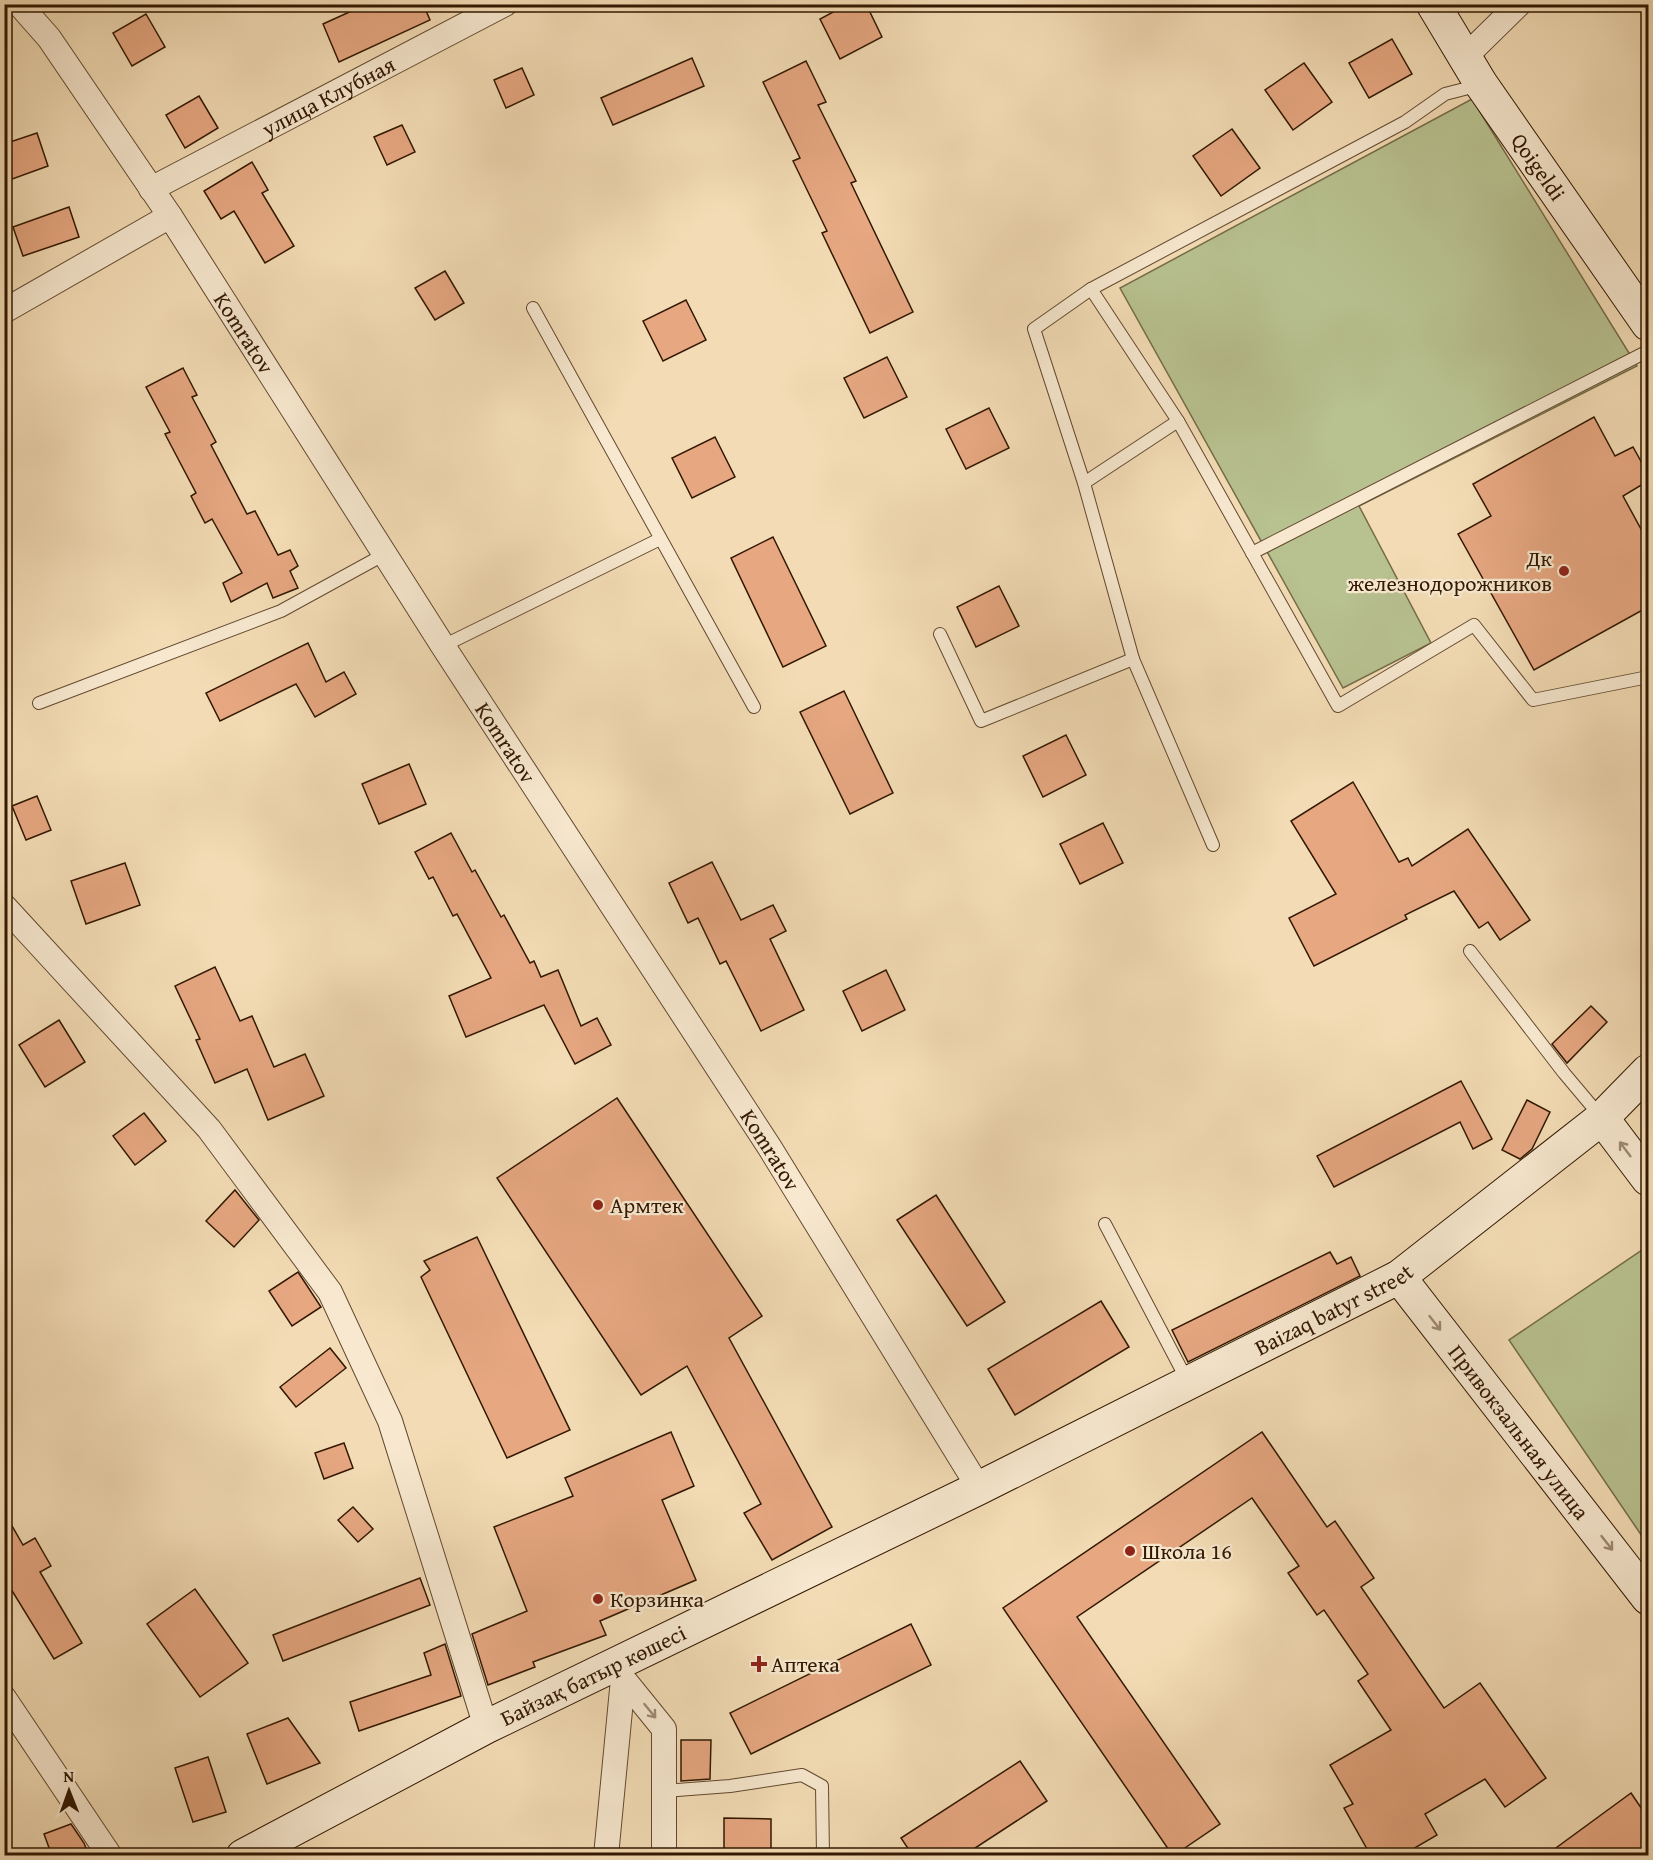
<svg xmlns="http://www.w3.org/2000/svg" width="1653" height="1860" font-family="'Gentium Book Plus',serif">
<rect width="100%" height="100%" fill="#f3dcb5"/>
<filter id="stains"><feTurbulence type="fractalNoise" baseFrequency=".00333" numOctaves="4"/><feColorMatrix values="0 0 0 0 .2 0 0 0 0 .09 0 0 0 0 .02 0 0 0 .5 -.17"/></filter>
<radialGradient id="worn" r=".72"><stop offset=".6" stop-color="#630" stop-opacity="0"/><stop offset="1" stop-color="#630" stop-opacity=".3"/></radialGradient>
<g fill="#b8c190" stroke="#756c49" stroke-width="1.5">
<polygon points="1472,99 1637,366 1359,506 1431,643 1343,688 1120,288"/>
<polygon points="1648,1246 1648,1545 1509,1340"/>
</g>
<g fill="#e6a781" stroke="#321802" stroke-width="1.5">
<polygon points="367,4 423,4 430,20 339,62 323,24"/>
<polygon points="848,4 866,4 882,37 840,59 820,19"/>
<polygon points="146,14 165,47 132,66 113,33"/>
<polygon points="1392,39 1412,74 1369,98 1349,63"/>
<polygon points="692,58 704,86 613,125 601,98"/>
<polygon points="806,61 826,102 818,105 856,181 851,183 913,312 870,333 822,233 827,231 793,161 800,158 763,82"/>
<polygon points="1304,63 1332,102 1293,130 1265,90"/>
<polygon points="522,68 534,95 506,108 494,80"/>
<polygon points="199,96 218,128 185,148 166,115"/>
<polygon points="402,125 415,152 387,165 374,137"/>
<polygon points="1232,129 1260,168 1221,196 1193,156"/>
<polygon points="37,133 48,166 4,182 4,144"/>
<polygon points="252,162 268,190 262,193 294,246 265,263 234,211 221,219 204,191"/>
<polygon points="69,207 79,237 23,256 13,227"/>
<polygon points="445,271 464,303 435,320 415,288"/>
<polygon points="686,300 706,340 663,361 643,321"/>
<polygon points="887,357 907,397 864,418 844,378"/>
<polygon points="183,368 197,395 192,397 216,442 211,445 247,514 255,511 278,555 290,550 298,566 290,571 298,588 273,598 267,583 231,602 223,583 242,573 212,519 205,523 191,496 196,493 165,434 170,432 146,387"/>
<polygon points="989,408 1009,448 966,469 946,429"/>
<polygon points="1594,417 1615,456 1633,447 1648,474 1648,481 1623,496 1648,542 1648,607 1534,670 1458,534 1491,516 1473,484"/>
<polygon points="715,437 735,477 692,498 672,458"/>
<polygon points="773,537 826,646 783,667 731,558"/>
<polygon points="999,586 1019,626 976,647 957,607"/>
<polygon points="308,643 326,682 344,672 356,694 315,717 296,684 220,721 206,693"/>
<polygon points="844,691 893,793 850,814 800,712"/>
<polygon points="1066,735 1086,775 1043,797 1023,756"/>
<polygon points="409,764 426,804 379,824 362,784"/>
<polygon points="1353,782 1399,862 1408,858 1412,866 1468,829 1530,920 1500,940 1488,922 1479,928 1454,891 1405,915 1407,919 1314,966 1289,918 1336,894 1291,821"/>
<polygon points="37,796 51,830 26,840 12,806"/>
<polygon points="1103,823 1123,863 1080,884 1060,844"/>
<polygon points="451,833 472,872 475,870 501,917 504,915 530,963 534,961 541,977 558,970 581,1026 597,1018 611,1045 575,1064 544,1005 466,1037 449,996 491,978 457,914 453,916 433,877 429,879 415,852"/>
<polygon points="712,862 741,920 773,905 786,931 770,939 804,1010 761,1031 726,961 720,964 698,918 688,923 669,883"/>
<polygon points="125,863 140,905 86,924 71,881"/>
<polygon points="215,967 240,1021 252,1016 274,1067 305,1054 324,1096 268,1120 247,1069 215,1083 196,1040 200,1039 175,986"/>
<polygon points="886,970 905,1010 862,1031 843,991"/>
<polygon points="1591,1006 1607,1022 1567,1063 1552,1044"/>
<polygon points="59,1020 85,1062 45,1087 19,1045"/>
<polygon points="1461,1081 1492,1139 1473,1149 1460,1122 1334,1187 1317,1156"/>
<polygon points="617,1098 762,1316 729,1338 832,1527 772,1560 744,1513 761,1504 687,1366 641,1395 497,1178"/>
<polygon points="1527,1100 1550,1112 1532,1149 1520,1159 1502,1150"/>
<polygon points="144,1113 166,1141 135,1165 113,1136"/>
<polygon points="235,1190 259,1220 234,1247 206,1221"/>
<polygon points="936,1195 1005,1302 967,1326 897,1220"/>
<polygon points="477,1237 570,1430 507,1458 421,1277 430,1270 424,1261"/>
<polygon points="1330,1252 1337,1264 1351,1257 1360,1276 1188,1362 1172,1330"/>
<polygon points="298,1272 321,1307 292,1326 269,1291"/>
<polygon points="1101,1301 1129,1347 1015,1415 988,1369"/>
<polygon points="330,1348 346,1368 296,1407 280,1387"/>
<polygon points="671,1432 694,1486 662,1500 696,1580 600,1621 606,1635 533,1662 535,1667 488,1685 472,1634 527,1611 494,1527 573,1496 565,1478"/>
<polygon points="1262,1432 1327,1527 1335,1521 1374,1578 1361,1587 1444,1708 1480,1683 1546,1778 1505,1807 1485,1779 1425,1814 1437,1835 1401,1856 1371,1856 1344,1808 1353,1804 1330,1765 1391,1730 1358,1681 1368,1674 1324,1610 1317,1615 1288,1573 1299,1566 1252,1498 1077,1617 1220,1824 1173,1856 1003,1608"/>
<polygon points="344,1443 353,1468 324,1479 315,1453"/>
<polygon points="353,1507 373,1529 358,1542 338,1520"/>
<polygon points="4,1512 23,1545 35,1538 51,1566 40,1572 82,1643 54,1659 11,1589 4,1592"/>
<polygon points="420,1578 430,1605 283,1661 273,1635"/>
<polygon points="195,1589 248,1663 200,1697 147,1624"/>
<polygon points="911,1624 931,1665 751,1754 730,1713"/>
<polygon points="445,1644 461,1696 359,1731 350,1702 431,1675 424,1653"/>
<polygon points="288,1718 320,1763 267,1784 247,1734"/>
<polygon points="681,1740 711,1740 710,1779 681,1781"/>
<polygon points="208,1757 226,1812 193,1822 175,1768"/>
<polygon points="1020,1761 1047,1801 963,1856 913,1856 901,1838"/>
<polygon points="1631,1793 1648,1818 1648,1856 1545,1856"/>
<polygon points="724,1818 771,1819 771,1856 724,1856"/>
<polygon points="71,1824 84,1843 89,1856 52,1856 44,1834"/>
</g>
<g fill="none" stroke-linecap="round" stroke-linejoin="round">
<defs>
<g id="lane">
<polyline points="1091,289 1178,421 1338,706 1474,625 1533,700 1648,677"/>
<polyline points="533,308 754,707"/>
<polyline points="1084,483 1178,421"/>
<polyline points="1252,553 1648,351"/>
<polyline points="940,634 981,721 1133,659"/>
<polyline points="443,646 660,539"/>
<polyline points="39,703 281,611 385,554"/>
<polyline points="1213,845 1133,659 1084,483 1034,329 1091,289 1405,122 1445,94 1480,85"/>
<polyline points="1470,951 1564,1073 1601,1117"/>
<polyline points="1105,1224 1188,1382"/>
<polyline points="664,1791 730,1786 802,1775 822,1786 823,1856"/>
</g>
<g id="street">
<path id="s1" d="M 19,4 L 49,38 L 170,216 L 443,646 L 770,1148 L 979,1488"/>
<polyline points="1464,58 1519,4"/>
<path id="s2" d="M 151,189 L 505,4"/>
<polyline points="4,311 170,216"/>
<polyline points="4,906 209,1129 330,1292 390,1421 486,1727"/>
<polyline points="613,1666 664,1729 664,1856"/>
<polyline points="4,1698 110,1856"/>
<polyline points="606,1856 623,1679"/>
</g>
<g id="secondary">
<path id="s3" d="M 1433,4 L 1481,84 L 1648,324"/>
<polyline points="1602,1118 1648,1179"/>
<path id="s4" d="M 1399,1277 L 1648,1598"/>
<path id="s5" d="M 243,1856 L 486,1727 L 979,1488 L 1399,1277 L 1602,1118 L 1648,1071"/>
</g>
</defs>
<use href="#lane" stroke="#62492f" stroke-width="14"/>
<use href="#street" stroke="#62492f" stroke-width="26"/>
<use href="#secondary" stroke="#321802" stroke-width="35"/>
<use href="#lane" stroke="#f7e8cf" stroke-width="12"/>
<use href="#street" stroke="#f7e8cf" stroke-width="24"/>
<use href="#secondary" stroke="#f7e8cf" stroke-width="33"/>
</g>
<defs><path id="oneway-shaft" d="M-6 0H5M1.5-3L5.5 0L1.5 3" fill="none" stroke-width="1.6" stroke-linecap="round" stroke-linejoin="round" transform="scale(1.5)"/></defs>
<g stroke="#9e8a73">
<use href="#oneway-shaft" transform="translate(1625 1149) rotate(-127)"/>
<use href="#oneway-shaft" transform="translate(1435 1323) rotate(52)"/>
<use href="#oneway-shaft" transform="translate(1607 1543) rotate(52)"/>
<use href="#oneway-shaft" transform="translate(650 1711) rotate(51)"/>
</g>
<g fill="#8f2418" stroke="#f7e8cf" stroke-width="2">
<circle cx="1564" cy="571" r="6"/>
<circle cx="598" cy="1205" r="6"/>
<circle cx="1130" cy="1551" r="6"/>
<circle cx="598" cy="1599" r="6"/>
<path d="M756 1655h6v6h6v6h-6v6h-6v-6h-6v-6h6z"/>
</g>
<g text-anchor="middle" stroke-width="4.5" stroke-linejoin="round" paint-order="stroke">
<g font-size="22" fill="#321802" stroke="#f7e8cf">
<text dy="8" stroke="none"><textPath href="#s2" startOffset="200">улица Клубная</textPath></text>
<text dy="8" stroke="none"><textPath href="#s3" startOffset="194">Qoigeldi</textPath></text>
<text dy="8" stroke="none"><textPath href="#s1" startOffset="399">Komratov</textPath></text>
<text dy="8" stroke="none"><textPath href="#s1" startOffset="885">Komratov</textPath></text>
<text dy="8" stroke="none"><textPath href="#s1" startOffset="1371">Komratov</textPath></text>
<text dy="8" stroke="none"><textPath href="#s5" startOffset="1220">Baizaq batyr street</textPath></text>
<text dy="8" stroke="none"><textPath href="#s4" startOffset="196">Привокзальная улица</textPath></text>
<text dy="8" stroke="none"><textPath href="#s5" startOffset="394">Байзақ батыр көшесі</textPath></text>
</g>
<g font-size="22" fill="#321802" stroke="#f7e8cf" text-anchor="start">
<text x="1552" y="566" text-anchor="end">Дк<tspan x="1552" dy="25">железнодорожников</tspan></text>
<text x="610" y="1213">Армтек</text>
<text x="1142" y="1559">Школа 16</text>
<text x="610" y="1607">Корзинка</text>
<text x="771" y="1672">Аптека</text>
</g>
</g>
<rect width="1653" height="1860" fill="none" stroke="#f3dcb5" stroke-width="24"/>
<rect x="6" y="6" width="1641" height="1848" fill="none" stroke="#321802" stroke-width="3"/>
<rect x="12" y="12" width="1629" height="1836" fill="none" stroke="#321802" stroke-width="1.5"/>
<g transform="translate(69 1791) rotate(359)" stroke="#f7e8cf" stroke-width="4.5" paint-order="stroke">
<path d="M0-4.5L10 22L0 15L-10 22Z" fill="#321802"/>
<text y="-9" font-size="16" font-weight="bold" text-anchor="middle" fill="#321802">N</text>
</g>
<rect width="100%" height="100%" filter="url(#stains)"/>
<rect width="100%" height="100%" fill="url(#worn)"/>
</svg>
